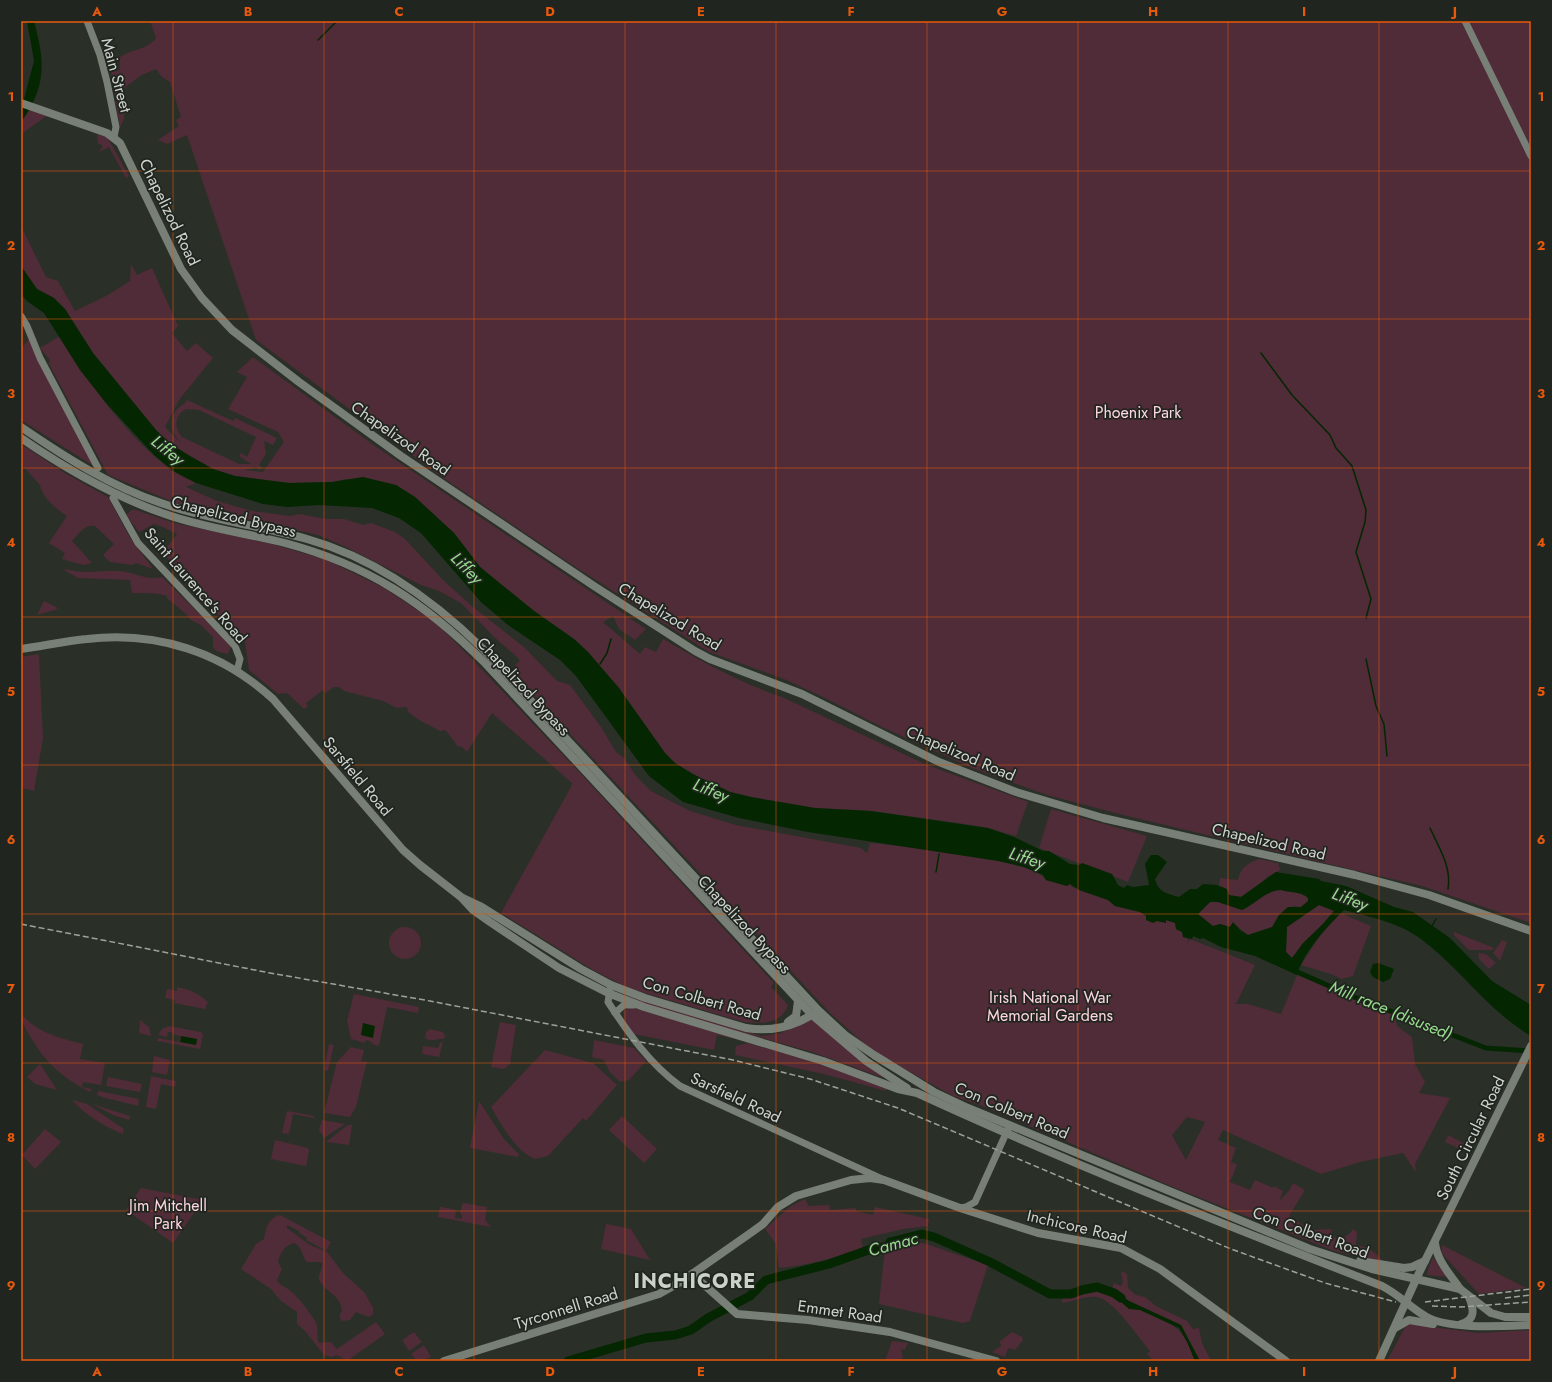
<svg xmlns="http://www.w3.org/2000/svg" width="1552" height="1382" font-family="Jost,sans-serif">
<rect width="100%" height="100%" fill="#2a3028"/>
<g fill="#502b38" fill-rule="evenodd">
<path d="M 150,21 L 1531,21 L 1531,923 L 1422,886 L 1123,815 L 1047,795 L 972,768 L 882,727 L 823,697 L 784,679 L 709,652 L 577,568 L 439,475 L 256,340 L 187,135 L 167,144 L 158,140 L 179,126 L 176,120 L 181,117 L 170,82 L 162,77 L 156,69 L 140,76 L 119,92 C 123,104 128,116 120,127 L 111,72 L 120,70 L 120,60 L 118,59 C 130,48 145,52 156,38 Z"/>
<polygon points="30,110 48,115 21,134 21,122"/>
<polygon points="97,134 106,137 110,142 129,176 126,178 109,147 99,152 103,146 98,143"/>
<path d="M 21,226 L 46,277 L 58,281 L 75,311 L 106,296 L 130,281 L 131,264 L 137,275 L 152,268 L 178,326 L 172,333 L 187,351 L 196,343 L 213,358 L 179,400 L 165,427 L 180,442 L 182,443 C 171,434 167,419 178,408 C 182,405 185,404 187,400 L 233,421 L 235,418 L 277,438 L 273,445 L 264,441 L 266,454 L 259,465 L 261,467 L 260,470 L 256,467 L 245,470 L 263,472 L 284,442 L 278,432 L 228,409 L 247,377 L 237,372 L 253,357 L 375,446 L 646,629 L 635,640 L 619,629 L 613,616 L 603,622 L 640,654 L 645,647 L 656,652 L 663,639 C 701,661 740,683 782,697 L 927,765 L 1028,802 L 1016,836 L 988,828 L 958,823 L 871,811 L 815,808 L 751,797 L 730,792 L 693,775 L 675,763 L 665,753 L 635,711 L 588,652 L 574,639 L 534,611 L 480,567 L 454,533 L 415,497 L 396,485 L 346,479 L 332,482 L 289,483 L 235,476 L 213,469 L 190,456 L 172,445 L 156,430 L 93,353 L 65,309 L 54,298 L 37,289 L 23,269 L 21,266 ZM 186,409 L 199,410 L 256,437 L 247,457 L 241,453 L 239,456 L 251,464 L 239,464 L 182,437 C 173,427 175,415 186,409 Z"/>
<path d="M 60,336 C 88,382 128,439 172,470 C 179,475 188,479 196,483 L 186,487 L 217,501 L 252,511 L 290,516 L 299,514 L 326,519 L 344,519 L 363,525 L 371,523 L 395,532 L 405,539 L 444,581 L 473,607 L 524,647 L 557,681 L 570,685 L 601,727 L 616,752 L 624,758 L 636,776 L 651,791 L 690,811 L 736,825 L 861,848 L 867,853 L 870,843 C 901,846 1032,858 1046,880 L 1067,886 L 1070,884 L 1072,887 L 1108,900 L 1115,906 L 1140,912 L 1162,922 L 1166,923 L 1166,920 L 1175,923 L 1176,929 L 1182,932 L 1183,937 L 1188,939 L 1187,944 L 1190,939 L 1255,965 L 1236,1004 L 1248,1004 L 1281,1014 L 1297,975 L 1395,1015 L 1397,1026 L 1412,1037 L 1415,1064 L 1425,1082 L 1419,1093 L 1450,1098 L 1415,1164 L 1416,1172 L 1403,1153 L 1360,1162 L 1321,1174 L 1223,1130 L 1218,1140 L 1236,1148 L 1231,1162 L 1237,1165 L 1230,1182 L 1250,1190 L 1255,1180 L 1273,1188 L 1274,1186 L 1283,1191 L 1279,1201 L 1288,1192 L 1293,1183 L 1305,1190 L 1289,1216 L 1311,1230 L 1331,1229 L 1332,1235 L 1339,1240 L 1348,1235 L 1353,1229 L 1357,1232 L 1356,1245 C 1369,1247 1375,1252 1384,1262 L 1334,1251 L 1173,1187 L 980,1105 L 953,1096 L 883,1057 L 866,1045 L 830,1013 L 519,679 L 514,671 L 516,664 L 520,661 L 518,658 L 494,637 L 461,603 L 439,591 L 421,585 L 346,547 L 318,535 L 176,503 L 108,475 L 49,364 L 50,360 L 40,348 ZM 1187,1117 L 1205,1122 L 1186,1160 L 1172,1135 Z"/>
<polygon points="29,339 93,464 92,465 21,420 21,349"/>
<path d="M 21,444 L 63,472 L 108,497 L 129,536 L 153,569 L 136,563 L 133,565 L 110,562 L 103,555 L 114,544 L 95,526 C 85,524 79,533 72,541 L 92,563 L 83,565 L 62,559 L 65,553 L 49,543 L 67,516 C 56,509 42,497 40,485 L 21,464 Z"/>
<path d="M 133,509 L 174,523 L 272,544 L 327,560 L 384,588 L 435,622 L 471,658 L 582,775 L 773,982 L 773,984 L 771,987 L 788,1005 C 782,1024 762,1024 744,1022 L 628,988 L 593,970 L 501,913 L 571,787 L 572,783 L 492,713 L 467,752 L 462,747 L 457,746 C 454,740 449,735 445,730 L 440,731 L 419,720 L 408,712 L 407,707 L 397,708 L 383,701 L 344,691 L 339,687 L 334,687 L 326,693 L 323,690 L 306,703 L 308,706 L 304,709 L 287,693 L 278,694 L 249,670 L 245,642 L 213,609 L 199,597 L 193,583 L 184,579 L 164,553 L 167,547 L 177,534 L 163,527 L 154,524 L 139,532 L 126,515 Z"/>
<path d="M 66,569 C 87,575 99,570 119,571 C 134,572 147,581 162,577 L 218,632 L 231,647 L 228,654 L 216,651 L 213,647 L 213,637 L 201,625 L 191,620 C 189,615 172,603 167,598 L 167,596 C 155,592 145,594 132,593 L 130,580 L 78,578 L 64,570 Z"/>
<polygon points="44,601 58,608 55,610 37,615"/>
<polygon points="39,654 43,738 34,791 21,788 21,657"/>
<polygon points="1051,809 1147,836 1128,882 1039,848"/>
<path d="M 1258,859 L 1278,863 L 1280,870 L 1267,877 L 1260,884 L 1241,897 L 1228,895 L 1226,889 L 1219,886 L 1220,878 L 1238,880 C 1240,868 1247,864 1258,859 Z"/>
<path d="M 1281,890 C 1290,893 1301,891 1308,898 L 1308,901 L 1301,907 L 1293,906 L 1279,915 L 1273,927 L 1248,935 L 1233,923 L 1230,927 L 1220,924 L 1213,927 L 1198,914 L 1210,902 L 1218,902 L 1242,910 C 1258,903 1264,891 1281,890 Z"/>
<path d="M 1319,905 L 1334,910 C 1321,927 1305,940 1293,958 L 1286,952 L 1287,927 Z"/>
<path d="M 1340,913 L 1371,926 L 1353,976 L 1341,979 C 1337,975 1310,968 1301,965 L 1321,934 Z"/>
<circle cx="405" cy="943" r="16"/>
<polygon points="1454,932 1494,948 1493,950 1469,950 1454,935"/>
<polygon points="1502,940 1507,942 1500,961 1493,953"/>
<polygon points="1478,953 1486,954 1496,963 1489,969 1479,959"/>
<path d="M 177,987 C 189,989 199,994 208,1002 L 205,1009 L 174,1003 L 175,1000 L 165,998 L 167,989 L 177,991 Z"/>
<polygon points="354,994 419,1007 418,1013 387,1007 379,1046 372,1044 372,1042 366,1040 365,1043 351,1039 347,1021"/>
<polygon points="625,995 762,1036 781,1033 811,1019 884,1078 812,1052 647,1006"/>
<polygon points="630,1007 741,1040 717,1035 714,1050 634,1034 625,1022 623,1012"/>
<path d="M 21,1014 C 38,1033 59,1038 83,1044 L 80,1059 L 105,1063 L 101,1085 L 83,1082 L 82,1087 L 92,1089 L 90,1092 C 62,1077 47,1065 30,1036 C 26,1029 21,1023 21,1014 Z"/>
<polygon points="140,1020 149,1027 151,1036 139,1033"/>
<polygon points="500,1022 516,1025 510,1064 504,1069 491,1067"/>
<polygon points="169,1026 201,1032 203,1035 200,1049 157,1041 158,1038 179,1042 180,1036 172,1034 172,1032 168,1032 167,1037 158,1035 162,1029"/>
<path d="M 430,1029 L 443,1032 L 445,1036 L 444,1039 C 437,1038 432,1043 425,1038 L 426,1032 Z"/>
<polygon points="594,1040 634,1048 646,1061 629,1080 620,1082 609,1071 604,1060 592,1057"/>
<polygon points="443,1042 439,1057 422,1054 423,1046 438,1048 440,1043"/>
<polygon points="748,1043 831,1067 886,1089 886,1091 824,1074 735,1055 736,1046"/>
<polygon points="329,1044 334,1045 328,1071 324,1070"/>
<polygon points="351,1047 364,1050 361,1062 367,1061 356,1107 350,1117 324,1113 337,1062"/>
<path d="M 545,1050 L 593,1063 L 617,1085 L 586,1121 L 583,1118 L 548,1156 L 535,1159 C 516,1152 501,1124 491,1107 Z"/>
<polygon points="154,1056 170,1060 167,1075 152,1072"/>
<polygon points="40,1064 57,1090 35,1084 27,1077"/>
<polygon points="151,1076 176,1081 175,1087 161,1084 156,1109 146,1107"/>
<polygon points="108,1077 142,1084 140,1092 106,1086"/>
<polygon points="98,1091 139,1099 138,1106 102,1097 97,1095"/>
<path d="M 72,1100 L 87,1104 L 124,1129 L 123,1134 C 103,1126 87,1116 72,1100 Z"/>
<polygon points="479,1101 504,1139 519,1154 518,1157 470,1148"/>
<polygon points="92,1104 130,1116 129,1120 113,1115"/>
<polygon points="287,1111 314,1116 314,1118 293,1114 289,1134 282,1133"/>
<polygon points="622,1116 657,1149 644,1163 609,1130"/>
<polygon points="322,1120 345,1124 324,1138 319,1130"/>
<polygon points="348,1125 352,1125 349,1145 326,1142"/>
<polygon points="45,1129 61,1142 35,1169 22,1155"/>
<polygon points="1448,1135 1463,1143 1460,1149 1445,1142"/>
<polygon points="275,1140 308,1148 309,1151 306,1166 271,1159"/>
<polygon points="141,1188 203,1200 173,1243 126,1210"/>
<path d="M 805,1199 L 809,1206 L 829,1205 L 830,1210 L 856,1208 L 856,1211 L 873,1215 L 875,1207 L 929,1219 L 928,1226 L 903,1229 L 861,1239 L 863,1248 C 835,1258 809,1265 779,1268 L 776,1244 L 765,1229 L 791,1206 Z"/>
<polygon points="464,1203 487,1207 485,1220 491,1227 438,1217 440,1207 442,1207 456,1210 455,1218 462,1219 462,1215 460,1213 462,1204"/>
<path d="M 280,1215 L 331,1242 L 326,1251 L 306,1240 L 307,1238 L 299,1233 L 299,1231 L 287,1225 L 287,1228 L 310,1245 L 327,1252 L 344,1274 L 365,1293 L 373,1308 L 373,1314 L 369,1317 L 356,1312 L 350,1320 L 342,1321 L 339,1317 L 342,1310 C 340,1294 322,1290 319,1279 C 318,1274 323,1269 322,1263 L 319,1262 L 307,1262 C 301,1256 303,1247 294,1243 C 285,1245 280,1253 278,1262 L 282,1269 L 277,1280 C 279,1285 284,1286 288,1289 C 298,1296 307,1309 314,1319 C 321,1328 315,1335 319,1343 L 331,1342 L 337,1349 L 376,1322 L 385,1334 L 347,1361 L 337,1355 L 332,1357 L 324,1355 L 305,1331 L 297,1324 L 297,1312 L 281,1301 L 271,1289 L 241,1269 L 256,1244 L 264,1239 C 266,1229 268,1218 280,1215 Z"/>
<polygon points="606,1224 631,1229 650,1260 601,1249"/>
<polygon points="903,1242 923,1243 988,1265 970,1321 963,1323 879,1304 885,1248"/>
<polygon points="1442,1245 1526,1288 1479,1294 1445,1257 1442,1253"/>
<polygon points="1433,1257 1446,1276 1446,1277 1427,1275 1428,1269"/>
<polygon points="1122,1271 1127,1274 1128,1288 1136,1295 1145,1297 1156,1306 1187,1321 1193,1329 1199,1328 1202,1343 1211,1361 1200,1361 1181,1325 1129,1301 1112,1290 1114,1283 1121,1286 1123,1282 1121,1273"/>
<path d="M 1091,1290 C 1098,1290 1104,1290 1110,1293 C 1121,1298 1126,1311 1140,1309 C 1172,1325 1183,1324 1195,1361 L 1154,1361 L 1147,1354 L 1150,1351 C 1138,1337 1114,1300 1097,1297 C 1086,1296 1073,1301 1063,1303 L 1062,1299 Z"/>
<polygon points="1409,1324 1479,1333 1531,1330 1531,1361 1387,1361 1405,1327"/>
<polygon points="414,1332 422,1342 409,1351 402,1340"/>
<polygon points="1012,1332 1022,1337 1023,1340 1015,1350 1008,1348 1005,1357 992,1352 1002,1345 999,1342"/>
<polygon points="892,1341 908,1343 905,1349 901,1350 903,1357 901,1361 885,1361"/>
<path d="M 424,1345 L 431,1357 C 422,1360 417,1363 411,1354 Z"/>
</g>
<g fill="#042601" fill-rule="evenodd">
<path d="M 27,21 L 34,21 C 45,62 47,86 21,122 L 21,103 L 24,99 L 34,61 Z"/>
<path d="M 21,266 L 37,289 L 54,298 L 65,309 L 93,353 L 156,430 L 172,445 L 190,456 L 213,469 L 235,476 L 289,483 L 332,482 L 363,477 L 396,485 L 415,497 L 454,533 L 480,567 L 534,611 L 574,639 L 588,652 L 619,688 L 665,753 L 675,763 L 693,774 L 730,792 L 751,797 L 815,808 L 871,811 L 988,828 L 1014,837 L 1043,851 L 1049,851 L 1070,864 L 1079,865 L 1082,863 L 1112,874 L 1118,885 L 1124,888 L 1127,885 L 1133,887 L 1149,885 L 1145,864 L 1151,855 L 1158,855 L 1167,862 L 1155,879 C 1157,891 1167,894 1179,897 L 1190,889 L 1197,889 L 1203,884 L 1217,885 L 1227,889 L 1229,895 L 1241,897 L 1276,872 L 1319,879 L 1321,881 L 1346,886 L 1394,907 L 1413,912 L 1450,938 L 1492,981 L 1531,1005 L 1531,1036 C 1488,1011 1460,968 1421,939 C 1398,922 1370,917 1344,910 C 1326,928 1304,951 1297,975 L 1255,956 L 1221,947 L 1203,938 L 1200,939 L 1193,936 L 1192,939 L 1183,937 L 1182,932 L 1176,929 L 1175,923 L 1166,920 L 1166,923 L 1157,921 L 1153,923 L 1146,920 L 1146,916 L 1140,912 L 1115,906 L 1108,900 L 1079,890 L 1070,884 L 1067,886 L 1046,880 L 1043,875 L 1024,867 L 998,861 L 808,832 L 739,818 L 683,802 L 649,776 L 576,676 L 560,660 L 508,625 L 481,602 L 421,533 L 399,518 L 372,508 L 319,505 L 287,507 L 263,504 L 196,483 L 173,471 L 154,455 L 106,403 L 80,370 L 44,313 L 27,301 L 21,294 ZM 1281,890 C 1290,893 1301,891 1308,898 L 1308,901 L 1301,907 L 1288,907 L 1279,915 L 1272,927 L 1248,935 L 1240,930 L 1233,922 L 1230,927 L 1220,924 L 1213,926 L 1198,914 L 1210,902 L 1218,902 L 1242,910 C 1257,903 1264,891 1281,890 ZM 1319,905 L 1334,911 L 1324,923 L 1303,943 L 1292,958 L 1286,952 L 1287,927 Z"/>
<polygon points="1378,963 1394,969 1390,979 1383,982 1373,977 1370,972 1373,964"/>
<polygon points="363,1023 375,1026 373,1038 361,1035"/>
<polygon points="181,1036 197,1039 196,1045 180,1042"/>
<polygon points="902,1237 903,1242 865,1255 863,1248"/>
<polygon points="1112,1290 1129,1301 1181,1325 1200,1361 1195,1361 1187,1342 1179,1328 1140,1310 1129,1309 1111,1293"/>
</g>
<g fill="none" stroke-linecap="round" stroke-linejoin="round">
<g stroke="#042601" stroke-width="1.5">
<polyline points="318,40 337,21"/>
<polyline points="1261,353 1292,395 1330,435 1336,448 1352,466 1366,510 1365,522 1356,552 1371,599 1366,618"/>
<polyline points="1366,659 1376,706 1384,724 1387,756"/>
<polyline points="600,664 607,653 611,639"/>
<path d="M 1430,828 C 1438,846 1452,867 1448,889"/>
<polyline points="936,872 939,854"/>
<polyline points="1432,926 1436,919"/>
</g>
<polyline stroke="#042601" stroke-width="5" points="1293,970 1354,997 1486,1048 1530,1051"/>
<g stroke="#042601" stroke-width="9">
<polyline points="890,1242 922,1234 934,1237 990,1262 1050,1294 1071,1294 1082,1290 1097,1287 1114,1293 1121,1298"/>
<polyline points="568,1361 646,1338 675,1335 691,1330 708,1318 750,1296 766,1280 829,1264 874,1248"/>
</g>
<g stroke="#787f76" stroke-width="7">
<polyline points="87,21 100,55 107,82 116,127 114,137"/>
<polyline points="1465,21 1531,156"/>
<polyline points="21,316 27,326 40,358 98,468"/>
<polyline points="113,498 138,543 235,646 240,659 237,671"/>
<path d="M 610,989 L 608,1002 C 629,1034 649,1063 680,1086 L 882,1179"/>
<polyline points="615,1013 624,1005 634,1005"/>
<polyline points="960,1208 966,1207 975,1202 1008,1129"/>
</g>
<g stroke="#787f76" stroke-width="8">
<polyline points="21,103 107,133 120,143 181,269 202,298 232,330 299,382 401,456 594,586 695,651 710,659 802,694 939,762 1016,792 1103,818 1355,875 1429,895 1531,931"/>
<path d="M 21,427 C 65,457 110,486 161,503 C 209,520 259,525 307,539 C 375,558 433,600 482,648 L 818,1010 L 845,1035 L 874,1055 L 934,1092 L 968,1108 L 1310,1249 L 1372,1269 L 1460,1289 L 1491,1313 L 1505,1317 L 1531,1317"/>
<path d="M 21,438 C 66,469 113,496 165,514 C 204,528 246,533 285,543 C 368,565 425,603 485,663 L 812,1015 L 866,1061 L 907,1088"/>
<path d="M 21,649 C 43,646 65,641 87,639 C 157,631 222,652 273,699 L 403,850 L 420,865 L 461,897 L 480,906 L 581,969 L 611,985 L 645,998 L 746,1028 C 769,1032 795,1027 814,1013"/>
<path d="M 461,897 L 473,910 L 490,922 L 559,968 L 608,993 L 644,1007 L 823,1061 L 898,1089 L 917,1093 C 1069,1163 1225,1225 1382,1286 C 1398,1294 1410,1307 1425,1316 C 1447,1330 1505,1326 1531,1325"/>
<polyline points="788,1022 796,1016 798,1001"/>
<path d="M 1435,1243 C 1437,1261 1450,1274 1460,1289"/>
<polyline points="1360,1261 1404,1268 1412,1267 1425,1261"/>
<polyline points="692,1274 737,1314 808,1320 890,1332 996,1361"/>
<path d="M 1461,1324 C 1476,1320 1474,1309 1469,1297"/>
<polyline points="1395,1328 1409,1320 1433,1324"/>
<polyline points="444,1361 659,1294 682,1281 752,1232 763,1224 778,1207 796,1196 851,1180 870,1178 884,1180 960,1208 1038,1233 1121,1248 1160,1269 1286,1361"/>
<polyline points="1379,1361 1419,1273 1531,1046"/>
</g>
<g stroke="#9ea29c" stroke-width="1.5" stroke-dasharray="6 3" stroke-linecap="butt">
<polyline points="21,924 270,973 430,1001 733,1060 810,1079 898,1108 1231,1249 1325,1283 1396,1302"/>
<polyline points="1505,1298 1531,1295"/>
<polyline points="1425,1302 1531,1289"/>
<polyline points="1432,1306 1460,1307 1531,1302"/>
</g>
</g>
<path fill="none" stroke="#e8590c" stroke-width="1" stroke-opacity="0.55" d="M 173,21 L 173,1361M 324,21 L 324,1361M 474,21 L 474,1361M 625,21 L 625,1361M 776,21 L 776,1361M 927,21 L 927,1361M 1078,21 L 1078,1361M 1228,21 L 1228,1361M 1379,21 L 1379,1361M 21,171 L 1531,171M 21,319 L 1531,319M 21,468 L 1531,468M 21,617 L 1531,617M 21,765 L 1531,765M 21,914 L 1531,914M 21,1063 L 1531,1063M 21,1211 L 1531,1211"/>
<g text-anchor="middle" stroke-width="3.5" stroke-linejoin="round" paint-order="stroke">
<g font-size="16" fill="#d0d4cf" stroke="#20261f">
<text transform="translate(117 75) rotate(75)" y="6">Main Street</text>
<text transform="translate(170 212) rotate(64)" y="6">Chapelizod Road</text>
<text transform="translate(401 438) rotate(35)" y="6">Chapelizod Road</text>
<text transform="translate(234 516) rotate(14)" y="6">Chapelizod Bypass</text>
<text transform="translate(196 585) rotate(49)" y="6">Saint Laurence's Road</text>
<text transform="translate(670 616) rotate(31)" y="6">Chapelizod Road</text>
<text transform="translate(524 686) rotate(47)" y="6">Chapelizod Bypass</text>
<text transform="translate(961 753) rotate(23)" y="6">Chapelizod Road</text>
<text transform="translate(358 776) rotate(50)" y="6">Sarsfield Road</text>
<text transform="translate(1269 841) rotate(13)" y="6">Chapelizod Road</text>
<text transform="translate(745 924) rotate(47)" y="6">Chapelizod Bypass</text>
<text transform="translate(702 998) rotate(16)" y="6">Con Colbert Road</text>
<text transform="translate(736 1097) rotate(25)" y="6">Sarsfield Road</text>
<text transform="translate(1012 1110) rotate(23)" y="6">Con Colbert Road</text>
<text transform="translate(1470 1138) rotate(-64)" y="6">South Circular Road</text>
<text transform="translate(1077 1226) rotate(13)" y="6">Inchicore Road</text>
<text transform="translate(1311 1232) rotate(20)" y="6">Con Colbert Road</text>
<text transform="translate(566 1308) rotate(-17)" y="6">Tyrconnell Road</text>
<text transform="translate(840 1311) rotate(8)" y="6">Emmet Road</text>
</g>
<g font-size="16" fill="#ffd5e1" stroke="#20261f">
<text x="1138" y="418">Phoenix Park</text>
<text x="1050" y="1003">Irish National War<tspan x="1050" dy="18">Memorial Gardens</tspan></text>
<text x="168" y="1211">Jim Mitchell<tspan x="168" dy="18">Park</tspan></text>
</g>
<g font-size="17" font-style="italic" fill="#99da8f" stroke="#20261f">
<text transform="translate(168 450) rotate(39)" y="6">Liffey</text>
<text transform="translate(467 568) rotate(45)" y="6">Liffey</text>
<text transform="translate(711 790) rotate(22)" y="6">Liffey</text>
<text transform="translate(1027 858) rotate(18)" y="6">Liffey</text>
<text transform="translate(1350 899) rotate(21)" y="6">Liffey</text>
<text transform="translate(1391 1010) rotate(22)" y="6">Mill race (disused)</text>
<text transform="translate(893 1244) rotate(-15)" y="6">Camac</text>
</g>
<g font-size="20" font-weight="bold" letter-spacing="1" fill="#cbd3c9" stroke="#20261f">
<text x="695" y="1288">INCHICORE</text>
</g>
</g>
<rect width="1552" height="1382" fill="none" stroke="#20261f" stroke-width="44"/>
<rect x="22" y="22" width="1508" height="1338" fill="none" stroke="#e8590c" stroke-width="1.5"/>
<g font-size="13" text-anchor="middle" font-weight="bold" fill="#e8590c">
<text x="97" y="16">A</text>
<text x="248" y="16">B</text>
<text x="399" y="16">C</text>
<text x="550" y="16">D</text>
<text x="701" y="16">E</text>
<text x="851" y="16">F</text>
<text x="1002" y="16">G</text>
<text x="1153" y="16">H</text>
<text x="1304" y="16">I</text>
<text x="1455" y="16">J</text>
<text x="11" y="101">1</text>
<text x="1541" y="101">1</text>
<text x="11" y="250">2</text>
<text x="1541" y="250">2</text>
<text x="11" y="398">3</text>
<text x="1541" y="398">3</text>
<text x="11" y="547">4</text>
<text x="1541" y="547">4</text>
<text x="11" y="696">5</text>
<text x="1541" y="696">5</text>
<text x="11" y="844">6</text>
<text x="1541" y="844">6</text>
<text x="11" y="993">7</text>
<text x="1541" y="993">7</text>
<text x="11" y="1142">8</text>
<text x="1541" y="1142">8</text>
<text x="11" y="1290">9</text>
<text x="1541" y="1290">9</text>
<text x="97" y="1376">A</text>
<text x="248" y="1376">B</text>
<text x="399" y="1376">C</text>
<text x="550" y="1376">D</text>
<text x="701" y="1376">E</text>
<text x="851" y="1376">F</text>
<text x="1002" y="1376">G</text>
<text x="1153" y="1376">H</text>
<text x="1304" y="1376">I</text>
<text x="1455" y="1376">J</text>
</g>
</svg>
